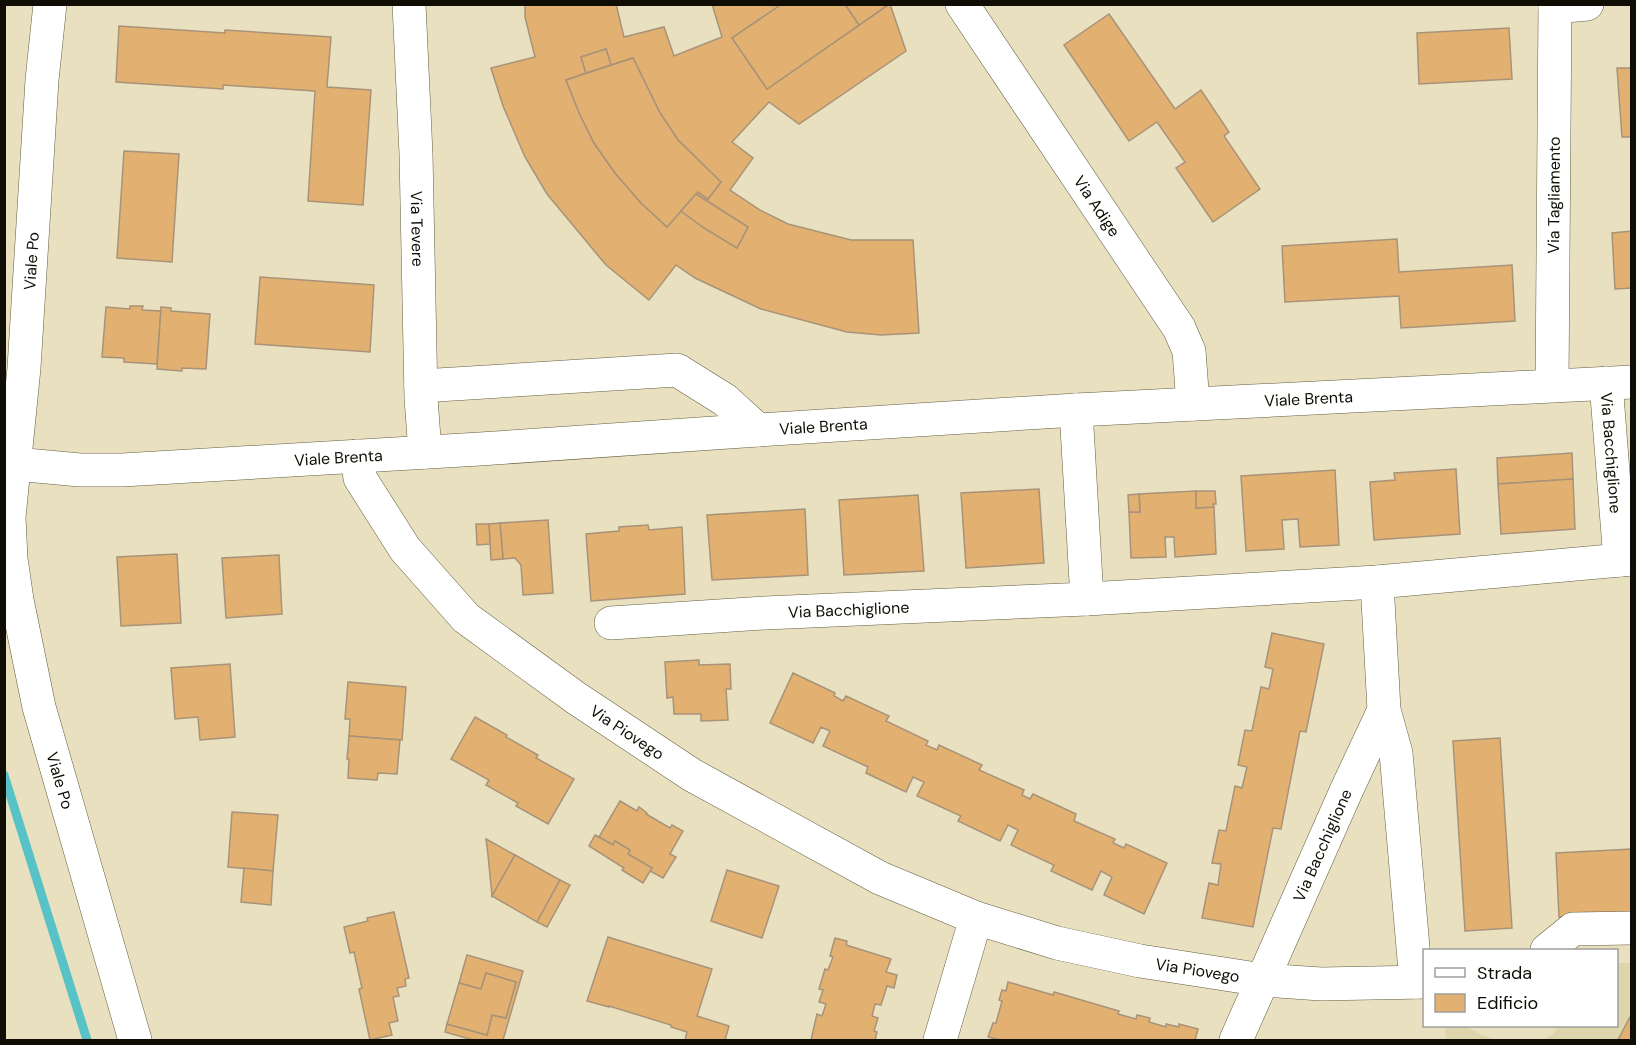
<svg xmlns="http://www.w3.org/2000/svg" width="1636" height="1045" font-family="'DM Sans',sans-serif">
<rect width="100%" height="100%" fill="#e8e0bf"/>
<g fill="#ded5ad">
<polygon points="1617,963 1631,963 1631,1040 1543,1040 1554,1033 1558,1026 1616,1026"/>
<polygon points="1445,1026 1466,1026 1481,1035 1497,1040 1446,1040"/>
</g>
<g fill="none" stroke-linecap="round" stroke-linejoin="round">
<polyline stroke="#57c3c6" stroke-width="9" points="4,775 87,1040"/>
</g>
<g fill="#e2b172" stroke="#a89379" stroke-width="1.5" fill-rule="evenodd">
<path d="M 525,4 L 616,4 L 624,37 L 664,27 L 674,56 L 722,37 L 712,4 L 782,4 L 732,38 L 767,89 L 890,4 L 906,51 L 799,124 L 769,102 L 732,142 L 753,158 L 730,190 L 760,210 L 788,224 L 851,240 L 913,240 L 919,333 L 881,335 L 847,332 L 761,309 L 695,278 L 676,265 L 649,300 L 606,265 L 547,194 L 525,157 L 503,106 L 491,68 L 535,57 L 525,17 ZM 606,49 L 611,65 L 633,58 L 660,113 L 678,140 L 721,182 L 708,199 L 698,192 L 696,194 L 748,227 L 737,248 L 704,228 L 681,211 L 667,227 L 641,203 L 615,173 L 594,143 L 580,115 L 566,80 L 586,73 L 581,57 Z"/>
<polygon points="782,4 845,4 859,25 767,89 732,38"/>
<polygon points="845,4 889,4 859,25"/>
<polygon points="1109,14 1175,109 1201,90 1229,132 1224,136 1260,189 1213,222 1176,168 1185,162 1157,122 1129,141 1064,45"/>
<polygon points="119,26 225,33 225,30 331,37 327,87 371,90 363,205 308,201 315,91 223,85 223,89 116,82"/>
<polygon points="1509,28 1512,79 1419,84 1417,33"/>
<polygon points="606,49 611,65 586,73 581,57"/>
<polygon points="633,58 660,113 678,140 721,182 708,199 698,192 667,227 641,203 615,173 594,143 580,115 566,80"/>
<polygon points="1617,68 1632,68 1632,137 1622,137"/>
<polygon points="124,151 179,154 172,262 117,258"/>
<polygon points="696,194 748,227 737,248 704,228 681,211"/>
<polygon points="1632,231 1632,288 1615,289 1612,233"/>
<polygon points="1397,239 1399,272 1512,265 1515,321 1401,328 1399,296 1285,302 1282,246"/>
<polygon points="260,277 374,285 370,352 255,344"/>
<polygon points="130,306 143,306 142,310 161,311 157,364 124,362 124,358 102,357 106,307 130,309"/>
<polygon points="161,307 171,308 171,311 210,314 206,369 182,368 182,371 157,369"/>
<polygon points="1572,453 1573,479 1498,484 1497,458"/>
<polygon points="1456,469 1460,534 1374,540 1370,482 1395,480 1394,473"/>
<polygon points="1335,470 1339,545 1300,547 1298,519 1282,520 1284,549 1246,551 1241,476"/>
<polygon points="1573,479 1575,529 1501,534 1498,484"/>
<polygon points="1039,489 1044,563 966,568 961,493"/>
<polygon points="1196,491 1196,508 1214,507 1216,554 1175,557 1174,537 1165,537 1166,557 1131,558 1129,512 1140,512 1139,494"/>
<polygon points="1196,491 1215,491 1216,504 1213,504 1214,507 1196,508"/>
<polygon points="1139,494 1140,512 1129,512 1128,495"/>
<polygon points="918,495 924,571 844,575 839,500"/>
<polygon points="805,509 808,575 712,580 707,515"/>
<polygon points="548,520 553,593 523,595 521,565 515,558 503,559 500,523"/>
<polygon points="500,523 503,559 491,560 489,524"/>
<polygon points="476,524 489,524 490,544 477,545"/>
<polygon points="648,525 649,530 682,527 685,594 591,601 586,534 619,531 619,527"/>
<polygon points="177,554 181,623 121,626 117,557"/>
<polygon points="279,555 282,614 226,618 222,558"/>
<polygon points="1272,633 1324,644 1306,732 1300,731 1281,829 1273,828 1253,927 1202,918 1209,883 1218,885 1221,864 1212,863 1219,830 1226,831 1235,786 1242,788 1247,767 1238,765 1245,730 1252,731 1261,687 1269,689 1273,669 1265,667"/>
<polygon points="699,660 699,665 730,664 731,689 726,689 728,720 701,721 701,714 674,714 673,697 667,698 665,662"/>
<polygon points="230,664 235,737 200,740 198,717 175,719 171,668"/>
<polygon points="793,673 835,693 834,696 843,701 846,696 889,716 886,721 928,741 926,745 937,750 939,745 982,765 979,770 1024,790 1022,795 1030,799 1033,794 1076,814 1074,821 1115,839 1113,843 1124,848 1126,844 1167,863 1144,914 1104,895 1112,877 1101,871 1092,890 1051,871 1054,865 1011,845 1018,830 1008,825 1000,841 958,821 961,816 917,796 924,782 913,777 906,792 866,773 868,767 823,746 830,731 821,727 813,743 770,723"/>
<polygon points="348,682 406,687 402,740 349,736 350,719 345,719"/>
<polygon points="475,717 507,735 506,737 538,755 536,758 574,779 548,824 516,806 518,803 486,785 489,780 451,759"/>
<polygon points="349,736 400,740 397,774 378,773 377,780 348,778 349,759 347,759"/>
<polygon points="1500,738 1512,928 1465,931 1453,741"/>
<polygon points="620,801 637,811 639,807 647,813 646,814 670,828 672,825 683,831 670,854 676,857 663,878 650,871 652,868 628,854 630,850 615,841 613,845 599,837"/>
<polygon points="232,812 278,815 273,871 228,867"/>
<polygon points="595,835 613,845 615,841 630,850 628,854 652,868 643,883 622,870 624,868 589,846"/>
<polygon points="486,839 515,855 492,896 488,855"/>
<polygon points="1632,849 1632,913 1559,917 1556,853"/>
<polygon points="515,855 560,880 537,922 492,896"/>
<polygon points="244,868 273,871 271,905 241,902"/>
<polygon points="727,870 779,886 762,938 711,921"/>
<polygon points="560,880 570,885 547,927 537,922"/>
<polygon points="394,912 409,978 405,979 406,986 397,988 399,996 393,997 398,1021 389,1023 392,1035 370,1040 359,989 362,988 354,952 350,953 344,927 368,921 367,918"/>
<polygon points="608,937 712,969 697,1016 729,1026 725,1040 685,1040 687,1032 671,1027 671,1025 609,1006 609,1007 587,1001"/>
<polygon points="835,938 847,941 846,945 891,959 886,972 897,975 894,988 887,986 881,1005 875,1004 872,1016 878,1018 874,1031 877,1032 875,1040 811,1040 817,1014 822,1016 826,1004 819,1002 823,990 819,989 825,969 828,970 833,957 830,956"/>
<polygon points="467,955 523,971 503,1040 473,1040 445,1032 447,1024 487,1035 492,1015 506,1018 516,982 486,973 481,989 459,983"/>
<polygon points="486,973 516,982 506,1018 492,1015 487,1035 447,1024 459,983 481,989"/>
<polygon points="1008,982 1053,995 1054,992 1119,1011 1118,1014 1136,1019 1137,1015 1150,1018 1149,1022 1166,1027 1166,1024 1179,1027 1179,1024 1198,1029 1195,1040 1001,1040 988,1037 993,1023 996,1023 1002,1001 999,1000 1002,990 1006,991"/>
<polygon points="1632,1013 1632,1040 1618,1040"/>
</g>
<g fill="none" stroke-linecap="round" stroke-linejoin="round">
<defs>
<g id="minor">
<path id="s1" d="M 50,4 L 42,80 L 24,368 L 9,517 L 11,559 L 17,600 L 39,707 L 135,1040"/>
<path id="s2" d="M 409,4 L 416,154 L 421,398 L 425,452"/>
<path id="s3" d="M 962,4 L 1179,328 L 1189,351 L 1193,404"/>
<polyline points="1555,7 1587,4"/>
<path id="s4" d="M 1606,383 L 1620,560"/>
<path id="s5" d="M 1552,385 L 1555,4"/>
<polyline points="421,386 677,370 725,400 758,430"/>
<polyline points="1076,410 1087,599"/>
<path id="s6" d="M 357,456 L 360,478 L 405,549 L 466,618 L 576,698 L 692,775 L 880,878 L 976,918 L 1057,943 L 1140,961 L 1263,980 L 1321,984 L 1424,982"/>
<path id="s7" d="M 15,464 L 80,470 L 122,470 L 480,449 L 758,430 L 1076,410 L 1632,382"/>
<polyline points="1377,582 1384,710 1396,753 1416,982"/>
<path id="s8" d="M 611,623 L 765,613 L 1087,599 L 1377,582 L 1632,559"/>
<polyline points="1547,950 1573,929 1632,928"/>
<polyline points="940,1040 976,918"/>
<path id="s9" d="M 1236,1040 L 1347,789 L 1384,710"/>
</g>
</defs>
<use href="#minor" stroke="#645e40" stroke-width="34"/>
<use href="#minor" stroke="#fff" stroke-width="33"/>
</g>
<g text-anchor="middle" stroke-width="5" stroke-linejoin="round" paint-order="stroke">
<g font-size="16" fill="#100e04" stroke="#fff">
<text dy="6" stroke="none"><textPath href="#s5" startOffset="190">Via Tagliamento</textPath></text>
<text dy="6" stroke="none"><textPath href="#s3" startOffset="243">Via Adige</textPath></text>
<text dy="6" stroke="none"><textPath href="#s2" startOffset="225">Via Tevere</textPath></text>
<text transform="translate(31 261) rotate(-86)" y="6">Viale Po</text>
<text dy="6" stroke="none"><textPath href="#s7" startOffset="1296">Viale Brenta</textPath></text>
<text dy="6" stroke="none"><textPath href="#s7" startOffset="810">Viale Brenta</textPath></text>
<text dy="6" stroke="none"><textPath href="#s4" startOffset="70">Via Bacchiglione</textPath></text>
<text dy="6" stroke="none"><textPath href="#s7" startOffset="324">Viale Brenta</textPath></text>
<text dy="6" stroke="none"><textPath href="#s8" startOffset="238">Via Bacchiglione</textPath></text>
<text dy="6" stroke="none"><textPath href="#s6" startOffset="396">Via Piovego</textPath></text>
<text dy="6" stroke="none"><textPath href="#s1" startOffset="784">Viale Po</textPath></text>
<text dy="6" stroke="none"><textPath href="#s9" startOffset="213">Via Bacchiglione</textPath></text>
<text dy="6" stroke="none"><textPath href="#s6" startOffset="1020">Via Piovego</textPath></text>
</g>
</g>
<rect width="1636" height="1045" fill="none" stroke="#100e04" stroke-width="12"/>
<rect x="1423" y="949" width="195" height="78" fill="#ffffff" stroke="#9f9f9b" stroke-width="1.5"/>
<rect x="1435" y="968" width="30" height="9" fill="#ffffff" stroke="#9f9f9b" stroke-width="1.5"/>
<text x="1477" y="979" font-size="18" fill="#100e04">Strada</text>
<rect x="1435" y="994" width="30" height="18" fill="#e2b172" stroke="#9f9f9b" stroke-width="1.5"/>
<text x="1477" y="1009" font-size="18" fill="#100e04">Edificio</text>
</svg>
